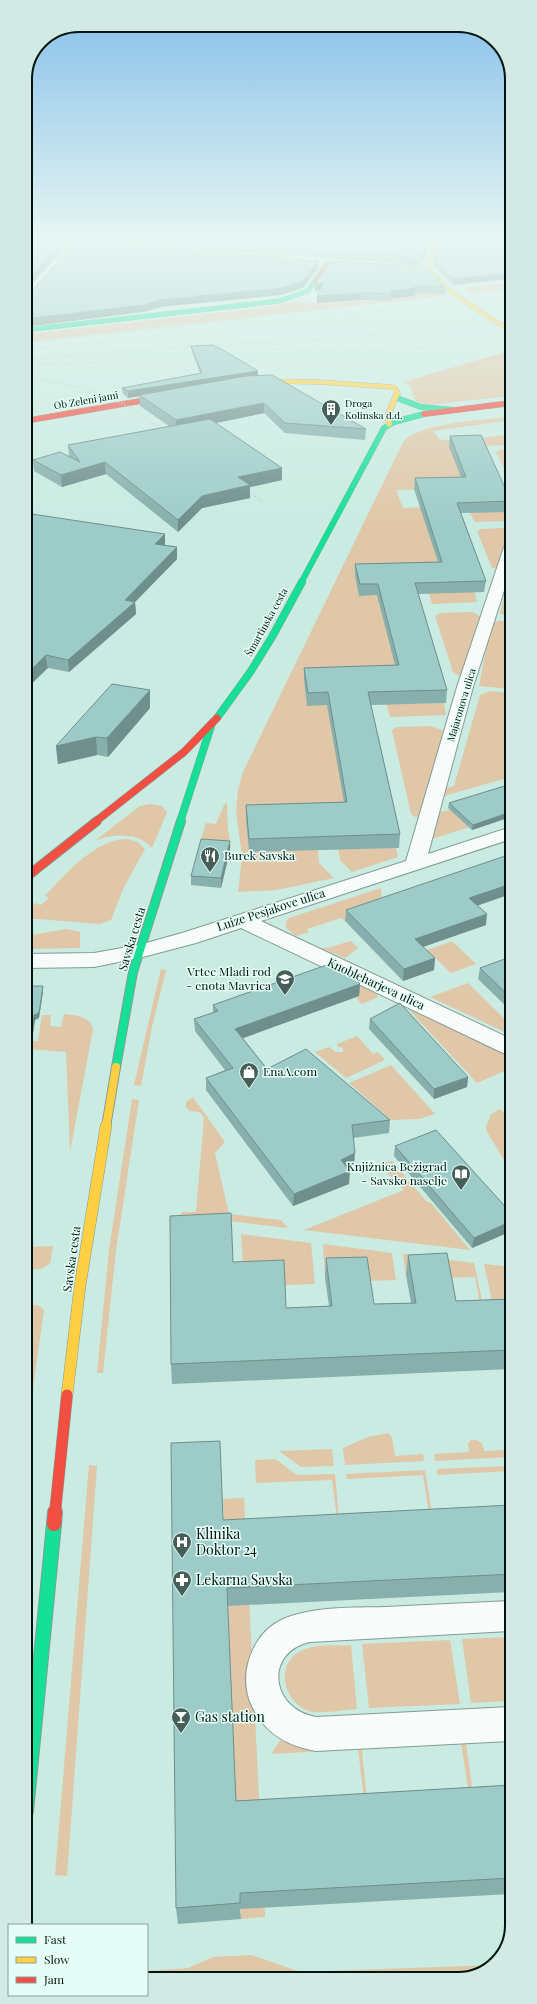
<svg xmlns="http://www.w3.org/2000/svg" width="537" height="2004" font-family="'Playfair Display',serif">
<rect width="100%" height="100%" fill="#c9ebe1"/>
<g fill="#e0c7a7">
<polygon points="511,283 511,289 470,294 463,288"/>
<path d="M 440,290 L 446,296 L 25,342 L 25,334 L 260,308 L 296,301 L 298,299 L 299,303 C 330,304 360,300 390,301 L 392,298 L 413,297 L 415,293 L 425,294 Z"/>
<polygon points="509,351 511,356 509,361 511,363 511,396 427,405 415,401 410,385 403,382"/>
<path d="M 511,417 L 511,420 L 433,431 L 440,440 L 480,438 L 511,434 L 511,445 L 449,447 L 506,512 L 509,521 L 475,522 L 470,513 L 467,513 L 457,494 L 446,489 L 396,490 L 403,508 L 453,506 L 477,602 L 432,604 L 425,580 L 412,595 L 404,704 L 444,703 L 446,715 L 390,717 L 382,686 L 304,680 L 308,705 L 366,704 L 353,849 L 396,848 L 398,857 L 352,872 L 340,860 L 335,826 L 318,850 L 319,863 L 334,878 L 276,890 L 238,892 L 242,856 L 236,810 L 238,790 L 243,772 L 402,444 C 416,422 485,420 511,417 Z"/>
<polygon points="511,449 511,484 498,455 495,454 500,450"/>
<polygon points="503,528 509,531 498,568 492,568 477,531 481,529"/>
<polygon points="511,588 511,615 500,614 506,589"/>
<polygon points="469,612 475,613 481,618 463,675 460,676 453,672 435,616 441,613"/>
<polygon points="499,621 511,621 511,689 479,686 491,623"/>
<polygon points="490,691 511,693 511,777 444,796 442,795 443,789 454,786 480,695"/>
<polygon points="430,726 442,730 445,736 419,816 415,817 411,814 392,730 397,727"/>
<polygon points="225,803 227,804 228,829 231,849 199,846 206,823 216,824"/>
<path d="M 149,804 L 162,806 L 167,812 L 152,848 C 138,832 115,834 96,840 L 140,806 Z"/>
<polygon points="450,810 470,827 432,839 440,812"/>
<path d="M 128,839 L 138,842 L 145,849 L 124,887 L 111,920 L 100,924 L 25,918 L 25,912 L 36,903 L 41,905 L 49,898 L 45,896 C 65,874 97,838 128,839 Z"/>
<polygon points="381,888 382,909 345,921 341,918 307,929 309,932 296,936 286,928 286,922 289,918"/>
<polygon points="67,929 80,932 80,948 26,949 26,936"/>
<polygon points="351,941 358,948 345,958 321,948 327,948"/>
<polygon points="452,941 476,964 451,973 427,950"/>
<polygon points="161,969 166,970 152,1027 141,1086 134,1085"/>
<polygon points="337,974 377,992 378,997 362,1004 356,998 359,997"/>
<polygon points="468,983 511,1025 511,1035 430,997"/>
<polygon points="408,1009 511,1056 511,1068 477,1083"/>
<path d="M 64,1014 C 75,1015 90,1016 93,1029 L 70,1152 L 66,1052 L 26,1049 L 26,1041 L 38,1041 L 42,1015 L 51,1015 L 50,1026 L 61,1027 Z"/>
<polygon points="357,1036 373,1054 378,1052 385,1060 346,1078 315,1052 329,1047 336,1052 343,1052 343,1048 338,1047 337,1044"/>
<polygon points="391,1065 435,1114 419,1119 391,1120 349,1083"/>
<polygon points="193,1097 225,1142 215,1153 229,1214 281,1220 288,1228 180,1215 182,1212 196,1212 204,1118 200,1112 190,1111 186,1107 186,1102"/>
<polygon points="132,1099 139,1100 116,1250 103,1373 97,1373 109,1250"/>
<polygon points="500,1109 512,1122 512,1173 487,1132 486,1127 491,1114"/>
<polygon points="392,1161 427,1202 431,1203 470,1250 304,1230 404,1190 379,1164"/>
<polygon points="241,1234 311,1243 315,1284 284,1285 244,1281"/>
<polygon points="323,1244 392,1253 396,1280 366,1281 325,1278"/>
<polygon points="53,1246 50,1264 41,1269 29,1270 30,1259 26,1259 26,1247"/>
<polygon points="403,1254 474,1263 484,1309 481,1309 475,1277 446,1278 445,1273 406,1275"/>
<polygon points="484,1264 512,1267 512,1318 496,1319"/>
<polygon points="38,1305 44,1310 29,1416 26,1411 26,1398 28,1397 26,1394 26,1385 29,1382 26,1379 26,1372 30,1368 26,1364 26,1359 31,1355 26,1350 26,1347 33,1341 26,1335 34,1329 26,1321 26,1306"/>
<polygon points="388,1433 392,1437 395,1456 423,1454 424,1461 345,1465 343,1448 368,1437"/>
<polygon points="471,1440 476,1440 482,1443 484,1451 511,1450 512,1457 435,1461 434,1454 469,1452 468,1443"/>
<polygon points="332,1449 334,1466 301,1467 279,1451"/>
<polygon points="275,1459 297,1475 335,1474 339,1518 337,1518 332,1480 256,1483 255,1460"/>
<polygon points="89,1465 97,1466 67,1876 55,1875"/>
<polygon points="512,1466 512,1471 437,1475 437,1469"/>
<polygon points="425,1470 432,1513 429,1513 423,1475 347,1479 346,1474"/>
<polygon points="244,1498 265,1917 241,1919 223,1499"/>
<polygon points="512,1637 512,1701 471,1703 462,1639"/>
<polygon points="450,1640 460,1704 369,1708 362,1644"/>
<path d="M 351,1645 L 357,1709 C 344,1710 328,1713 314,1712 C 286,1708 273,1667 299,1652 C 314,1643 335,1646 351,1645 Z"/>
<polygon points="285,1733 361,1741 367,1800 364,1800 358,1749 271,1754"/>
<polygon points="465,1736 473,1794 469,1794 461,1743"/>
<polygon points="251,1955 301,1972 491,1965 469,1978 148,1979 149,1971 188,1968 213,1957"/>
</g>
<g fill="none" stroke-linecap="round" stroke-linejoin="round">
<defs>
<g id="street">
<polygon points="63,244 104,244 108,247 103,250 67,247"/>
<polygon points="59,257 64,260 62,262 29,300 25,301 25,292 56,258"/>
<polygon points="511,543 511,569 473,687 428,854 511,827 511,839 261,921 511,1039 511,1055 503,1053 241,928 196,943 139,958 94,967 26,968 26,954 94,953 139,945 182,933 406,861 457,687 504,547 506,544"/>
<path d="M 512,1601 L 512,1631 L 310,1642 C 264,1652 270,1709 316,1717 L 512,1707 L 512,1741 L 316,1751 C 286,1746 263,1732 251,1704 C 238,1674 252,1633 283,1619 C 315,1606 351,1608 385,1607 C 427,1605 469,1603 512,1601 Z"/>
</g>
<polyline id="fast-far4" points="25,330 279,301 308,291 315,281"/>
<g id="fast-far3">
<polyline points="397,398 421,407 453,410"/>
<polyline points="301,583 384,428 394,422 424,414"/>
</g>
<g id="fast-far2">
<polyline points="217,718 251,671 272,637 302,582"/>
<polyline points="180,822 212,723"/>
</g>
<polyline id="fast-far1" points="116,1067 133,972 181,821"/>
<polyline id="fast" points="26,1811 54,1524"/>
<g id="slow-far3">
<path d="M 437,244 L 427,266 C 448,295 482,312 511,331"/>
<polyline points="252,381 318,382 392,387 395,388 398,394"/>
</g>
<polyline id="slow-far2" points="389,424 388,415 397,393"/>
<polyline id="slow-far1" points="106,1127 116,1067"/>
<polyline id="slow" points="67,1395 80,1286 106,1126"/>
<polyline id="jam-far5" points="315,281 327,264 358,266"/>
<g id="jam-far4">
<polyline points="424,414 511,403"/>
<polyline points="25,421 169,396"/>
</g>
<polyline id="jam-far3" points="95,822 184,752 217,718"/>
<polyline id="jam-far2" points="25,878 97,821"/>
<polyline id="jam-far1" points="55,1513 67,1395"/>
<polyline id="jam" points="54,1524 55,1512"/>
</defs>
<use href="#street" stroke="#819c95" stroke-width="2"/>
<use href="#fast-far4" stroke="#819c95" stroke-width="5"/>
<use href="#fast-far3" stroke="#819c95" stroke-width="6"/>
<use href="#fast-far2" stroke="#819c95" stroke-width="8"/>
<use href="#fast-far1" stroke="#819c95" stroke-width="10"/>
<use href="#fast" stroke="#819c95" stroke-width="16"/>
<use href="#slow-far3" stroke="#819c95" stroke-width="5"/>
<use href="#slow-far2" stroke="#819c95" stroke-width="6"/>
<use href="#slow-far1" stroke="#819c95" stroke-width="10"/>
<use href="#slow" stroke="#819c95" stroke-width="12"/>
<use href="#jam-far5" stroke="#819c95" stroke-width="5"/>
<use href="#jam-far4" stroke="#819c95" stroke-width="6"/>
<use href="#jam-far3" stroke="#819c95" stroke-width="8"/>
<use href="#jam-far2" stroke="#819c95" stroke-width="10"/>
<use href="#jam-far1" stroke="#819c95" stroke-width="12"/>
<use href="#jam" stroke="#819c95" stroke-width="16"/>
<use href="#street" fill="#f7fcfa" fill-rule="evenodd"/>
<use href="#fast-far4" stroke="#16e098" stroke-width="4.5"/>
<use href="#fast-far3" stroke="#16e098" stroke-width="5.5"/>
<use href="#fast-far2" stroke="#16e098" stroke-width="7"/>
<use href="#fast-far1" stroke="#16e098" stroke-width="8"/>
<use href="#fast" stroke="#16e098" stroke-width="14"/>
<use href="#slow-far3" stroke="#ffcf43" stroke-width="4.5"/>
<use href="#slow-far2" stroke="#ffcf43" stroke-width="5.5"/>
<use href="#slow-far1" stroke="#ffcf43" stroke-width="8"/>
<use href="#slow" stroke="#ffcf43" stroke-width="11"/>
<use href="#jam-far5" stroke="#f24e42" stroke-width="4.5"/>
<use href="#jam-far4" stroke="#f24e42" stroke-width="5.5"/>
<use href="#jam-far3" stroke="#f24e42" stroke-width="7"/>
<use href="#jam-far2" stroke="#f24e42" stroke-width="8"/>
<use href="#jam-far1" stroke="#f24e42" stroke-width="11"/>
<use href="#jam" stroke="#f24e42" stroke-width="14"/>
<g stroke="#c0cac7" stroke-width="1.5" stroke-dasharray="1 2" stroke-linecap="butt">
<polyline points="25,343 249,319"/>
<polyline points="251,349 381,350 484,344"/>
<polyline points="25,350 511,297"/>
<polyline points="25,359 179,347 336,339 511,321"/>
<polyline points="106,362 206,362"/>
<polyline points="232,362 392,362"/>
<polyline points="25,365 111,362"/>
<polyline points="25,378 65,384 102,394"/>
</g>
<g stroke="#c0cac7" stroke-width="2" stroke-dasharray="1 2.5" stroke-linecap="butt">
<polyline points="99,393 134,409 169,435"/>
<polyline points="241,486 262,501"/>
</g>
</g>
<g fill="#87afac">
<polygon points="137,244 430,244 421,265"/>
<polygon points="511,244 511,279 452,285 434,266 434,259"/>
<polygon points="439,283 445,287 445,294 415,293 415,296 392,298 391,301 361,300 317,303 320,291 315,291 315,284"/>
<polygon points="191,346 215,347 258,375 366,429 365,440 285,433 264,413 216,423 282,480 250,487 250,498 202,508 178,532 106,474 62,487 34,471 33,460 69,456 68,445 169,426 140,406 139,396 128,398 123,394 122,388 200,373 192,352"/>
<polygon points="450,436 511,501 510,512 461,513 486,581 484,592 418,594 447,690 446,703 371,705 400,834 399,848 249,852 246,818 246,805 344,802 327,705 307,706 304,680 304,668 395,665 377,595 359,596 355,575 355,564 438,562 414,489 415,478 461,477 449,447"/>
<polygon points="25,513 165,545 177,547 177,559 135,602 136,614 69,672 48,668"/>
<polygon points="150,708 108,757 97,755 58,764 56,746"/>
<polygon points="511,784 511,817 472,830 448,808 449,803"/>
<polygon points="230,841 230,850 221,888 191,885 191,876"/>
<polygon points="478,906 486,925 423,947 435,958 434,970 403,981 345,921 346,910"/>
<polygon points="511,958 511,1011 478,979 480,968"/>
<polygon points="360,984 359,996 243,1038 267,1069 390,1120 389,1133 353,1138 354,1165 348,1169 349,1184 293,1206 206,1090 206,1078 225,1070 195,1031 194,1019 213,1013 213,1005"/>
<polygon points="26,986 43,991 39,1018 35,1020 32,1039 26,1039"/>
<polygon points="370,1019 468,1077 467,1087 434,1099 369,1029"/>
<polygon points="395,1146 512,1214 512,1231 472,1248 394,1156"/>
<polygon points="408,1255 456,1301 512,1299 512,1369 172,1384 171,1364 233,1262 286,1308 329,1306 325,1278 326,1258 374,1304 411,1303 406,1275"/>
<polygon points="512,1505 512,1592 227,1606 236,1801 512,1785 512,1894 240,1909 241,1919 178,1924 176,1908 223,1520"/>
</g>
<g fill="#6e8f8c">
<polygon points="60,244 64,244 64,247 25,290 25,282"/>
<polygon points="428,244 430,244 421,265 421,258"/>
<polygon points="318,261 318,268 303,288 282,295 161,307 144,312 25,327 25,319"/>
<polygon points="511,273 511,279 452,285 453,279"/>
<polygon points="324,283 324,290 315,291 315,284"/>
<polygon points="416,286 415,296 392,298 391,301 391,294 392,291"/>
<polygon points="361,293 361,300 317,303 317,296"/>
<polygon points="258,371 258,377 128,398 128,391"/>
<polygon points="264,403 264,413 176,431 176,420"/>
<polygon points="105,462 106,474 62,487 61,475"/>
<polygon points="282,468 282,480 250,487 250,498 202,508 178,532 178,520 202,496 238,477"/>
<polygon points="165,534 165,546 155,544"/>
<polygon points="177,547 177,559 135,602 136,614 69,672 68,660"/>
<polygon points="46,655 48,668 25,690 25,676"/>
<polygon points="150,690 150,708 108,757 107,738"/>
<polygon points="96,737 97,755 58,764 56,746"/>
<polygon points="511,812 511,817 472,830 473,825"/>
<polygon points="230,841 230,850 221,888 221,878"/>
<polygon points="511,884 511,894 468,909 469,898"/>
<polygon points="487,914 486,925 414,950 415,939"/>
<polygon points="435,958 434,970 403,981 404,969"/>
<polygon points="360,984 359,996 235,1041 235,1029"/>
<polygon points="43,986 43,991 39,1018 35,1020 32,1039 31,1034 34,1015"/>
<polygon points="468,1077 467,1087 434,1099 434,1089"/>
<polygon points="355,1153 354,1165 341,1173 341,1160"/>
<polygon points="350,1171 349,1184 293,1206 294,1194"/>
<polygon points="512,1221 512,1231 472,1248 474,1238"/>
</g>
<g fill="#9dccc8" stroke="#6e8f8c">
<polygon points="25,244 60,244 25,282"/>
<polygon points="73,244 107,244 318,261 303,281 282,288 160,300 144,305 25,319 25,295 29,294"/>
<polygon points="228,244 428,244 421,258"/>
<polygon points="440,244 511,244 511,273 453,279 434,259"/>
<polygon points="331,261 426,267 440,280 436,280 445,287 416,286 415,288 392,291 391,294 361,293 317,296 324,283 315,284"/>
<polygon points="214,345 215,347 218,347 258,371 128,391 122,388 202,373 191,346"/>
<polygon points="272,375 366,429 285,423 264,403 176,420 139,395 246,376"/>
<polygon points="210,419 282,468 238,477 250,485 202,496 178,520 105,462 61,475 33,460 60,452 80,462 68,445"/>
<polygon points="481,435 511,501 457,503 486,581 415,583 447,690 368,692 400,834 249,839 246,805 347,802 328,692 308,693 304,668 399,665 378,584 360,584 355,564 442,562 415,478 466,477 450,436"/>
<polygon points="25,513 165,534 155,544 177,547 125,600 135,602 68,660 46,655 25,676"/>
<polygon points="112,684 150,690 107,738 96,737 56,746"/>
<polygon points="511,784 511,812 473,825 449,803"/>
<polygon points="201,839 230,841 221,878 191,876"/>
<polygon points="511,854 511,884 469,898 487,914 415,939 435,958 404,969 346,910"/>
<polygon points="510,957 511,958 511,998 480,968"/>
<polygon points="335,962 342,965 360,984 235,1029 267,1069 306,1049 390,1120 352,1125 355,1153 341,1160 350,1171 294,1194 206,1078 233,1068 194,1019 218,1011 213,1005"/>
<polygon points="26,986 43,986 39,1013 34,1015 31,1034 26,1034"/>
<polygon points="400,1003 468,1077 434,1089 370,1019"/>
<polygon points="436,1130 512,1214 512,1221 474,1238 395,1146"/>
<polygon points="231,1213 233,1262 284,1260 286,1308 332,1306 326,1258 367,1257 374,1304 416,1303 408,1255 447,1253 456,1301 512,1299 512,1350 171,1364 170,1216"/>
<polygon points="220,1441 223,1520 512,1505 512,1574 227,1588 236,1801 512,1785 512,1878 240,1893 240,1903 176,1908 171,1443"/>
</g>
<linearGradient id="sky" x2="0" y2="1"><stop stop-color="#85bfea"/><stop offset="0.46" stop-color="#e7f6f2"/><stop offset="1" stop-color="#e7f6f2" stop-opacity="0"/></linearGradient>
<rect width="537" height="525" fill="url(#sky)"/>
<defs>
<symbol id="building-pin" viewBox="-11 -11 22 30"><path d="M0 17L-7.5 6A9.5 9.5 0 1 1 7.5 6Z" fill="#466059" stroke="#e5fdf6"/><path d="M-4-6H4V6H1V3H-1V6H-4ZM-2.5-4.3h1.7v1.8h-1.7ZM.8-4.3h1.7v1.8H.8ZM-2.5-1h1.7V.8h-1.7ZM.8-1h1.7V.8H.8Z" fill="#fff"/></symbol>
<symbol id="restaurant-pin" viewBox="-11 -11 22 30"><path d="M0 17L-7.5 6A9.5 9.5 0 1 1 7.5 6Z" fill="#466059" stroke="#e5fdf6"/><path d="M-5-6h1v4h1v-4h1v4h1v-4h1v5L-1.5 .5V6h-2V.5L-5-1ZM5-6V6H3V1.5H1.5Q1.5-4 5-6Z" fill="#fff"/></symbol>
<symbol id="school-pin" viewBox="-11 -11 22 30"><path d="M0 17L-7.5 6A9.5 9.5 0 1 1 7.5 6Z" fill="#466059" stroke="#e5fdf6"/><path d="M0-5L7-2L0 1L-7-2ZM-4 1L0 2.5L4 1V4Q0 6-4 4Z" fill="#fff"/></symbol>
<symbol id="shop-pin" viewBox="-11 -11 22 30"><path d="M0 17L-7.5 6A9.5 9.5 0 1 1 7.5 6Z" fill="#466059" stroke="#e5fdf6"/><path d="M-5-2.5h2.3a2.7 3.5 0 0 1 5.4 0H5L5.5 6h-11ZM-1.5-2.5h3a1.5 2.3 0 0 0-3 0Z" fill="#fff"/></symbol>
<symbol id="library-pin" viewBox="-11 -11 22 30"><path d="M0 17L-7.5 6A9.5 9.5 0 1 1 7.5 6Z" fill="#466059" stroke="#e5fdf6"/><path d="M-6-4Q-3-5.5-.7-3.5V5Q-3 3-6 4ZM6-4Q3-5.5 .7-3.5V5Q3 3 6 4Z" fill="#fff"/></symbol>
<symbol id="hospital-pin" viewBox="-11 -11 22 30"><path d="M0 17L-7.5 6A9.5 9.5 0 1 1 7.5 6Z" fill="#466059" stroke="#e5fdf6"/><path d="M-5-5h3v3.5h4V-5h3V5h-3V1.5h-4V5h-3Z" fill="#fff"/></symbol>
<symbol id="pharmacy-pin" viewBox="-11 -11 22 30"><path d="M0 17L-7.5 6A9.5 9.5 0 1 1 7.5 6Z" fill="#466059" stroke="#e5fdf6"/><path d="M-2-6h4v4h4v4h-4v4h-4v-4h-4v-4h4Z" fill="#fff"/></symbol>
<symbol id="bar-pin" viewBox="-11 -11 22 30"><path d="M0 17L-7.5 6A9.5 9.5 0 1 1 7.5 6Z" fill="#466059" stroke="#e5fdf6"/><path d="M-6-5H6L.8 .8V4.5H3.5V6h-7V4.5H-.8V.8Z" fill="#fff"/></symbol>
</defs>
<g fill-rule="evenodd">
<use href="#building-pin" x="320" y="398" width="22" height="30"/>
<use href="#restaurant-pin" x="199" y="845" width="22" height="30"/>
<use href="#school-pin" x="274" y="968" width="22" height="30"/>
<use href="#shop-pin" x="238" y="1061" width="22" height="30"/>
<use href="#library-pin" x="450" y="1163" width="22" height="30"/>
<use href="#hospital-pin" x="171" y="1531" width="22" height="30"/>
<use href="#pharmacy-pin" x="171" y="1569" width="22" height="30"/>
<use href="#bar-pin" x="170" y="1706" width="22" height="30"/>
</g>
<g text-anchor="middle" stroke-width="3" stroke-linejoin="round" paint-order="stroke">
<g font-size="10" fill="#001510" stroke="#e5fdf6">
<text transform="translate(86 400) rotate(-10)" y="4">Ob Zeleni jami</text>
<text transform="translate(266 622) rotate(-61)" y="4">Šmartinska cesta</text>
<text transform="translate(461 705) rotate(-73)" y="4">Majaronova ulica</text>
</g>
<g font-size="10" fill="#001510" stroke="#e5fdf6" text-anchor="start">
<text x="345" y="407">Droga<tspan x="345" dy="12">Kolinska d.d.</tspan></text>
</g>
<g font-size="12" fill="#001510" stroke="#e5fdf6" text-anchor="start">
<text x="224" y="860">Burek Savska</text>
<text x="271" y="976" text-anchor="end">Vrtec Mladi rod<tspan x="271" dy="14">- enota Mavrica</tspan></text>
<text x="263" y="1076">EnaA.com</text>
<text x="447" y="1171" text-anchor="end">Knjižnica Bežigrad<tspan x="447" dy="14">- Savsko naselje</tspan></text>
</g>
<g font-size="12" fill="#001510" stroke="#e5fdf6">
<text transform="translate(271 910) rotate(-18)" y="4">Luize Pesjakove ulica</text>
<text transform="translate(132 939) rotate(-73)" y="4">Savska cesta</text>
<text transform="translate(376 984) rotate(25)" y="4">Knobleharjeva ulica</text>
<text transform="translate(72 1259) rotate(-82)" y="4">Savska cesta</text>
</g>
<g font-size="14" fill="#001510" stroke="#e5fdf6" text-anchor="start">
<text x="196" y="1539">Klinika<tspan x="196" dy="16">Doktor 24</tspan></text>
<text x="196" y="1585">Lekarna Savska</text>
<text x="195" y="1722">Gas station</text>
</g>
</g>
<path d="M0 0H537V2004H0ZM79 32H458A47 47 0 0 1 505 79V1925A47 47 0 0 1 458 1972H79A47 47 0 0 1 32 1925V79A47 47 0 0 1 79 32Z" fill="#d3eae4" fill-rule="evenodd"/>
<path fill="none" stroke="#001510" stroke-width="2" d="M79 32H458A47 47 0 0 1 505 79V1925A47 47 0 0 1 458 1972H79A47 47 0 0 1 32 1925V79A47 47 0 0 1 79 32Z"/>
<rect x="8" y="1924" width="140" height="72" fill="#e5fdf6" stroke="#89a09a"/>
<rect x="16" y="1937" width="20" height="6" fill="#16e098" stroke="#89a09a"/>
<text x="44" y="1944" font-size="12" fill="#001510">Fast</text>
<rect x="16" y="1957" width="20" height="6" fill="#ffcf43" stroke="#89a09a"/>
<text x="44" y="1964" font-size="12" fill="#001510">Slow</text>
<rect x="16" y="1977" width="20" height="6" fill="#f24e42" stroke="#89a09a"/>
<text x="44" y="1984" font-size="12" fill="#001510">Jam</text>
</svg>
